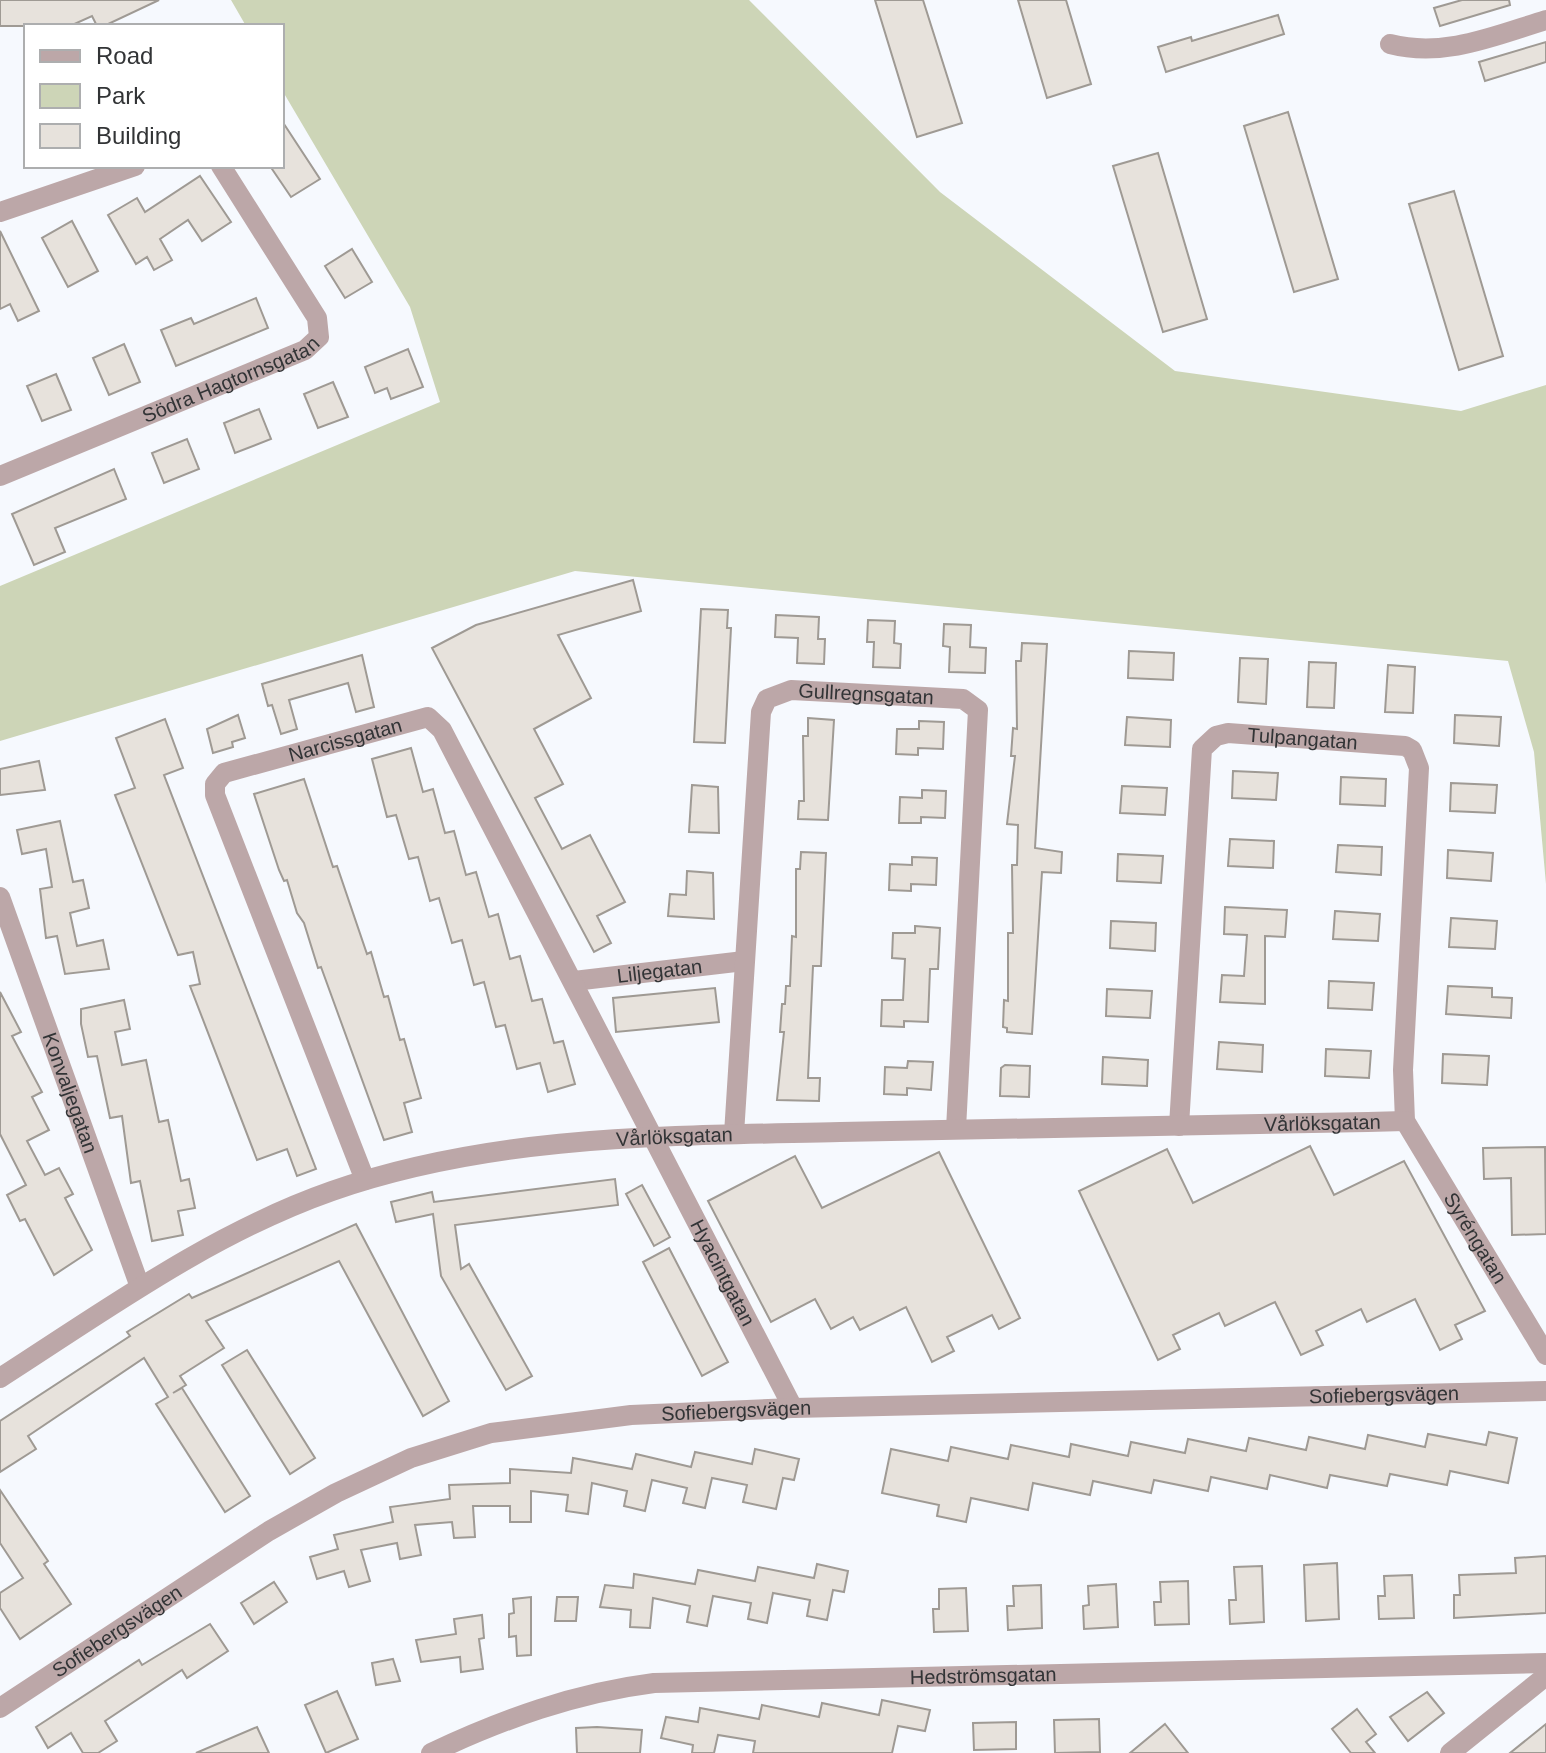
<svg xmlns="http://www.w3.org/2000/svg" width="1546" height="1753" font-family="Arial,sans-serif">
<rect width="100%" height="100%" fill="#f6f9fe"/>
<polygon fill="#cdd5b7" points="231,0 749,0 940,192 1175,371 1461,411 1546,385 1546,884 1534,752 1508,661 575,571 0,741 0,586 440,402 410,307 282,90 282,26 246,26"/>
<g fill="#e7e2dc" stroke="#9f9a94" stroke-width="2">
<polygon points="0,0 159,0 104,26 97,26 92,16 70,26 0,26"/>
<polygon points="875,0 923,0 962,123 917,137"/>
<polygon points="1018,0 1066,0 1091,84 1047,98"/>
<polygon points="1462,0 1509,0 1510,5 1440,26 1434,8"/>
<polygon points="1278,15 1284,34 1166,72 1158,47 1191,37 1192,41"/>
<polygon points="1546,42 1546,62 1485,81 1479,62"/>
<polygon points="1288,112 1338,279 1294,292 1244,126"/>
<polygon points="282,121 320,179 291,197 270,166 282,166"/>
<polygon points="1158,153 1207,319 1163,332 1113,166"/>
<polygon points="200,176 231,222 202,241 188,220 160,239 172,260 154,270 147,257 136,264 108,215 137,198 145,212"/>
<polygon points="1454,191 1503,356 1459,370 1409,204"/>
<polygon points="72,221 98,271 68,287 42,238"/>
<polygon points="0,231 39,311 18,321 10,304 0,309"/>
<polygon points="352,249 372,282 345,298 325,266"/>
<polygon points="256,298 268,328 176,366 161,330 191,318 194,324"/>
<polygon points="124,344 140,382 109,395 93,358"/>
<polygon points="408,349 423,387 391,399 387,388 375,393 365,367"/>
<polygon points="56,374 71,410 42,421 27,386"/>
<polygon points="333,382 348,417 318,428 304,394"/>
<polygon points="259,409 271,439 235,453 224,423"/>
<polygon points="187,439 199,469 164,483 152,453"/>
<polygon points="114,469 126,499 55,528 65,552 34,565 12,514"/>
<polygon points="633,580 641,611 558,635 591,698 534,729 563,784 535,798 562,849 590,835 625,902 597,916 611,943 594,952 432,648 476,625"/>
<polygon points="701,609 728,610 727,628 731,628 725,743 694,742"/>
<polygon points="776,615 819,617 818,639 825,639 824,664 797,663 798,638 775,637"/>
<polygon points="868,620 895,621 894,643 901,644 900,668 873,667 874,642 867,642"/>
<polygon points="944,624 971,625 970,647 986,648 985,673 949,672 950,647 943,646"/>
<polygon points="1022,643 1047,644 1035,848 1062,852 1061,873 1042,872 1032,1034 1007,1032 1007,1028 1003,1027 1004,1000 1008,1001 1008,933 1013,933 1012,865 1017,865 1018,825 1007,824 1015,756 1011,756 1013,728 1017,729 1016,661 1021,661"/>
<polygon points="1129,651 1174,653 1173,680 1128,678"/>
<polygon points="362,655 374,707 356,712 348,683 289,700 297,729 281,734 272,705 268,706 262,684"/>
<polygon points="1240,658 1268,659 1266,704 1238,702"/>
<polygon points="1309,662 1336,663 1334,708 1307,707"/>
<polygon points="1388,665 1415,667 1413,713 1385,712"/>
<polygon points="238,715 245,738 232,742 233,747 213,753 207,729"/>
<polygon points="1455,715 1501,717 1499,746 1454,743"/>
<polygon points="1127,717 1171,720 1170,747 1125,745"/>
<polygon points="808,718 834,720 828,820 798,819 799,801 804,801 803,736 808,736"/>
<polygon points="165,719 183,768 164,775 316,1169 297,1176 287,1149 257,1160 190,986 200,984 193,952 178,955 115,795 135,788 116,738"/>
<polygon points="919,721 944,722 943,749 918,748 918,755 896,754 897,729 919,729"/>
<polygon points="411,748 423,792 433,789 445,833 454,831 466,875 476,872 489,917 498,914 510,959 520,956 532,1001 542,999 554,1043 563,1041 575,1084 548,1092 540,1063 517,1069 505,1025 496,1027 484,982 474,985 462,940 452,943 439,898 430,901 418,857 409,859 396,815 387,817 372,759"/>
<polygon points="39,761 45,790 0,795 0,769"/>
<polygon points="1233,771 1278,773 1276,800 1232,798"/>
<polygon points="1341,777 1386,779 1385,806 1340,804"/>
<polygon points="304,779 333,867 337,866 367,954 371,952 384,997 388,996 400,1040 404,1039 421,1098 404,1103 412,1132 384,1140 321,967 318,968 304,923 297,913 287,880 284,881 279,870 254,794"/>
<polygon points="1451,783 1497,785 1495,813 1450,811"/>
<polygon points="692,785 718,787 719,833 689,832"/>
<polygon points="1122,786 1167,788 1165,815 1120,813"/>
<polygon points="922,790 946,791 945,818 921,817 921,823 899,823 900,797 922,798"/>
<polygon points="60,821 73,882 83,880 89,908 70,913 77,946 103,940 109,969 65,974 57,936 46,938 40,889 52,887 46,849 22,854 17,830"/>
<polygon points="1230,839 1274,841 1273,868 1228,866"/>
<polygon points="1338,845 1382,847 1381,875 1336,872"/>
<polygon points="1448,850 1493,853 1491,881 1447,878"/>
<polygon points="801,852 826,853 821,966 813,966 808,1078 820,1078 819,1101 777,1100 784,1032 780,1032 782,1004 785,1004 786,986 790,986 792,936 796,937 796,869 800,869"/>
<polygon points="1118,854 1163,856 1161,883 1117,881"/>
<polygon points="912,857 937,858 936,885 911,884 911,891 889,890 890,864 912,865"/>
<polygon points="687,871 713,873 714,919 668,916 670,894 686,895"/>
<polygon points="1225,907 1287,910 1285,937 1265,936 1265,1004 1220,1002 1222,975 1244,976 1247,935 1224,934"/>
<polygon points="1335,911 1380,914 1378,941 1333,939"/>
<polygon points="1451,918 1497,921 1495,949 1449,947"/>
<polygon points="1111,921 1156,923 1155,951 1110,948"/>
<polygon points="915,926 940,928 938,969 930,969 928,1022 904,1021 904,1027 881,1026 882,1000 903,1000 905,959 892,958 893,933 915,933"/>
<polygon points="1329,981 1374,983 1372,1010 1328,1008"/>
<polygon points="1448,986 1492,988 1492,997 1512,998 1511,1018 1446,1014"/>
<polygon points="715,988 719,1022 616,1032 613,998"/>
<polygon points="1107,989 1152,991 1150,1018 1106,1016"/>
<polygon points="0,992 21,1032 12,1036 42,1092 32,1097 49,1130 27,1141 45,1175 59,1168 73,1194 65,1198 92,1250 54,1275 25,1219 20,1221 7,1195 26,1185 0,1134"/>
<polygon points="124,1000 130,1029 115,1032 122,1065 146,1060 159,1122 168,1120 181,1181 189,1179 195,1208 178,1211 183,1235 152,1241 140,1181 131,1183 122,1116 110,1118 97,1056 88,1057 81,1024 81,1009"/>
<polygon points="1219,1042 1263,1045 1262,1072 1217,1069"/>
<polygon points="1326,1049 1371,1051 1369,1078 1325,1076"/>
<polygon points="1443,1054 1489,1056 1487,1085 1442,1083"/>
<polygon points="1103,1057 1148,1060 1147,1086 1102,1084"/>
<polygon points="908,1061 933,1062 931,1090 907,1088 907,1095 884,1094 885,1067 907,1068"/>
<polygon points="1005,1065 1030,1066 1029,1097 1000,1096 1001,1068"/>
<polygon points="1310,1146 1334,1195 1404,1161 1485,1311 1455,1325 1462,1339 1440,1350 1415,1299 1367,1322 1361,1309 1316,1331 1323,1345 1301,1355 1275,1302 1225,1326 1219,1313 1173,1335 1180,1349 1158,1360 1079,1191 1167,1149 1193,1203"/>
<polygon points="1545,1147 1546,1234 1512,1235 1511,1178 1484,1179 1483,1148"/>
<polygon points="939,1152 1020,1318 999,1329 992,1315 970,1326 947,1337 954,1351 932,1362 906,1307 860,1330 853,1317 831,1329 815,1299 771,1322 708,1201 795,1156 822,1208"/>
<polygon points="615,1179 618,1205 455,1225 461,1269 469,1264 532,1376 506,1390 441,1276 433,1214 396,1222 391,1202 432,1192 434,1202"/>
<polygon points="642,1185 670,1237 654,1246 626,1194"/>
<polygon points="356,1224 449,1401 423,1416 339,1261 206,1321 224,1348 180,1376 186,1385 173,1393 182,1388 250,1496 225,1512 156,1404 168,1397 144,1358 28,1436 36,1449 0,1472 0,1421 130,1336 127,1332 189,1294 192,1298"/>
<polygon points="669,1248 728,1362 702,1376 643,1262"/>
<polygon points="247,1350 315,1458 290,1474 222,1365"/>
<polygon points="1489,1432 1517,1438 1508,1483 1450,1471 1447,1485 1390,1474 1387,1486 1330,1475 1327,1488 1270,1475 1267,1489 1211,1477 1208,1491 1154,1480 1151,1493 1093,1481 1090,1495 1033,1483 1028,1510 971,1498 966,1522 937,1516 939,1505 882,1493 891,1449 948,1461 951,1447 1008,1459 1011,1445 1069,1457 1071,1444 1128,1456 1131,1442 1185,1453 1188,1439 1246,1451 1249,1438 1306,1450 1309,1437 1365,1449 1368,1435 1425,1447 1428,1434 1486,1445"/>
<polygon points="755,1449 799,1459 794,1480 783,1478 776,1509 743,1502 747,1485 712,1478 705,1508 683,1503 687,1488 652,1480 645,1511 624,1506 627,1491 592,1483 588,1514 566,1511 568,1495 531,1491 531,1522 510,1522 510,1506 473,1506 475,1537 454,1538 452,1522 415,1525 421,1555 400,1559 397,1543 361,1550 370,1581 349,1587 344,1571 317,1579 310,1557 338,1549 334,1535 393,1522 390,1507 450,1499 449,1485 510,1483 510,1469 571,1473 573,1458 632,1469 636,1454 691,1467 695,1452 752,1464"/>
<polygon points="0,1490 48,1561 44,1564 71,1604 20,1639 0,1608 0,1593 23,1578 0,1543"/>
<polygon points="1546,1556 1546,1613 1454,1618 1454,1595 1460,1595 1459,1575 1516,1573 1515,1558"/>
<polygon points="1337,1563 1339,1619 1306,1621 1304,1565"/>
<polygon points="817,1564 848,1571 844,1592 833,1590 827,1620 807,1616 810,1600 773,1593 767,1623 748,1619 751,1603 713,1596 707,1626 687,1622 690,1606 653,1598 650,1628 630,1627 631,1610 600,1607 605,1585 633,1588 634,1574 695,1584 698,1570 755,1581 758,1567 814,1578"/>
<polygon points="1262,1566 1264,1622 1230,1624 1229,1600 1236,1600 1234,1567"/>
<polygon points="1412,1575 1414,1618 1379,1619 1378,1596 1385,1596 1384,1576"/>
<polygon points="1188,1581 1189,1624 1155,1625 1154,1602 1161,1602 1160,1582"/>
<polygon points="274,1582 287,1602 254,1624 241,1603"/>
<polygon points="1116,1584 1118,1627 1084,1629 1083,1606 1089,1605 1088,1586"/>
<polygon points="1041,1585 1042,1628 1008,1630 1007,1606 1014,1606 1013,1586"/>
<polygon points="966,1588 968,1631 934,1632 933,1609 939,1609 939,1589"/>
<polygon points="531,1597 531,1655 517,1656 516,1636 509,1637 509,1614 514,1613 513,1599"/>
<polygon points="557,1597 578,1597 576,1621 555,1621"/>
<polygon points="482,1615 484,1638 479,1639 483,1669 461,1672 460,1657 421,1662 416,1640 456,1634 454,1619"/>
<polygon points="210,1624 228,1651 187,1678 182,1670 105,1721 117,1741 98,1753 83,1753 71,1733 48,1748 36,1727 139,1660 142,1665"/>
<polygon points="393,1659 400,1681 376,1685 372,1663"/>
<polygon points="337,1691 358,1739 326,1753 305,1705"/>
<polygon points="1427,1692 1444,1713 1408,1741 1390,1717"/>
<polygon points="882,1700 930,1710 925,1731 898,1726 892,1753 753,1753 755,1741 718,1735 714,1753 692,1753 693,1745 661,1738 666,1717 698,1722 700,1708 759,1719 762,1705 819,1717 822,1703 879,1715"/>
<polygon points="1357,1709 1376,1734 1366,1742 1375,1753 1351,1753 1332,1729"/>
<polygon points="1099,1719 1100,1752 1055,1753 1054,1720"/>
<polygon points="1016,1722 1016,1749 974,1750 973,1723"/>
<polygon points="1165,1724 1188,1753 1130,1753"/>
<polygon points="1546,1724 1546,1753 1510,1753"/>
<polygon points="257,1727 269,1753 196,1753"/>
<polygon points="597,1727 642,1730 640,1753 577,1753 576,1728"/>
</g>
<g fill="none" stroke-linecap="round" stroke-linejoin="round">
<g stroke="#bca7a8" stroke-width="20">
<path d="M 1390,44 C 1444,58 1494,36 1546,20"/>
<polyline points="0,212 135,166"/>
<path id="s1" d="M 0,476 L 305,350 L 319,337 L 317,318 L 221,166"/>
<path id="s2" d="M 0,897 L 140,1287"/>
<path id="s3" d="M 574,981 L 744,961"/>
<path id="s4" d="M 1179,1126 L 1202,749 L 1216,736 L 1228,733 L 1405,746 L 1412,750 L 1419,768 L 1403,1070 L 1405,1121 L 1546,1355"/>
<path id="s5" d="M 734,1134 L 761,712 L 767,699 L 791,690 L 963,699 L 978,710 L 956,1129"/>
<path id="s6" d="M 365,1180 L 215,795 L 215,784 L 224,773 L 428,717 L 442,730 L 793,1408"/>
<path id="s7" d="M 0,1378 C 106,1310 212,1233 332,1191 C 496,1134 669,1136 840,1132 C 1029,1128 1217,1126 1405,1121"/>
<path id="s8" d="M 0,1708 L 269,1531 L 336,1493 L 411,1458 L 491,1433 L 631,1415 L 793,1408 L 1546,1391"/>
<path id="s9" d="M 431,1753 C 503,1719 575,1693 654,1683 L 1546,1663"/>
<polyline points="1450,1753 1546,1676"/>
</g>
</g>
<g text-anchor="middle" stroke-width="6" stroke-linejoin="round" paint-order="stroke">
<g font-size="20" fill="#323436" stroke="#fff">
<text dy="7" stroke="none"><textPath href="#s1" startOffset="250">Södra Hagtornsgatan</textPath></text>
<text dy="7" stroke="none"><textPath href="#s5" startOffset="538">Gullregnsgatan</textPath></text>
<text dy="7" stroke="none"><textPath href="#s4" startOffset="484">Tulpangatan</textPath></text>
<text dy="7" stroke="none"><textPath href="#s6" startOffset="564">Narcissgatan</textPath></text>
<text dy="7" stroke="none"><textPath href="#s3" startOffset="86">Liljegatan</textPath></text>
<text dy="7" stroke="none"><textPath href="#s2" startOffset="208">Konvaljegatan</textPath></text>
<text dy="7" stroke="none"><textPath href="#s7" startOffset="1378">Vårlöksgatan</textPath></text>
<text dy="7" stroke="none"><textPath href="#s7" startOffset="730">Vårlöksgatan</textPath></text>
<text dy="7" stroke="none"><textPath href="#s4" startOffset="1104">Syréngatan</textPath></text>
<text dy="7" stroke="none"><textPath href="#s6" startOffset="1280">Hyacintgatan</textPath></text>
<text dy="7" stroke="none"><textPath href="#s8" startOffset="1460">Sofiebergsvägen</textPath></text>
<text dy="7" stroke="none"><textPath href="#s8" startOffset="812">Sofiebergsvägen</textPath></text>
<text dy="7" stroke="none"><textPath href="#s8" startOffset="140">Sofiebergsvägen</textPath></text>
<text dy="7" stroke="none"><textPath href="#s9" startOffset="564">Hedströmsgatan</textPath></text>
</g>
</g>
<rect x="24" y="24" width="260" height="144" fill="#ffffff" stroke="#adaeaf" stroke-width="2"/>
<rect x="40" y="50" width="40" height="12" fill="#bca7a8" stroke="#adaeaf" stroke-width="2"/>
<text x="96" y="64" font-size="24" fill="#323436">Road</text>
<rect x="40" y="84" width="40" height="24" fill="#cdd5b7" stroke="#adaeaf" stroke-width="2"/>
<text x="96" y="104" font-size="24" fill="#323436">Park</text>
<rect x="40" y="124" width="40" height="24" fill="#e7e2dc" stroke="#adaeaf" stroke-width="2"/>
<text x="96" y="144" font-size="24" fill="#323436">Building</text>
</svg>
